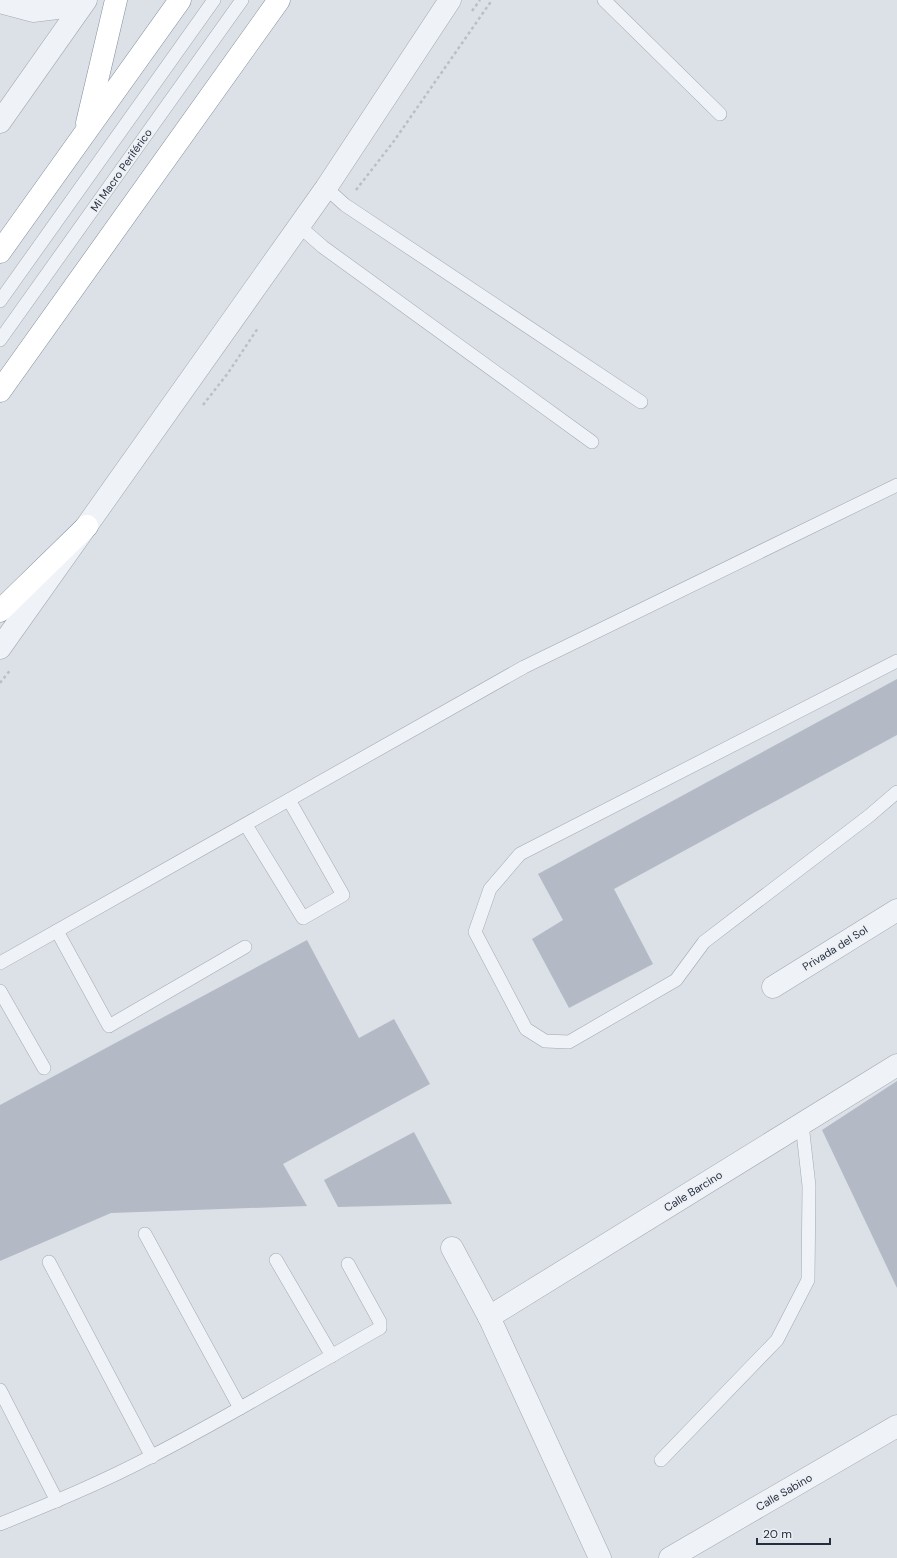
<svg xmlns="http://www.w3.org/2000/svg" width="897" height="1558" font-family="'DM Sans',sans-serif">
<rect width="100%" height="100%" fill="#dce1e8"/>
<g fill="#b3bac5">
<polygon points="897,679 897,735 614,889 653,964 569,1008 532,939 563,920 538,874"/>
<polygon points="307,940 359,1038 394,1019 430,1084 283,1164 307,1206 111,1213 0,1261 0,1105"/>
<polygon points="897,1081 897,1288 822,1130"/>
<polygon points="414,1132 452,1204 338,1207 324,1180"/>
</g>
<g fill="none" stroke-linecap="round" stroke-linejoin="round">
<defs>
<g id="service">
<polyline points="604,0 720,114"/>
<polyline points="326,188 345,205 641,402"/>
<polyline points="299,226 323,247 592,442"/>
<polyline points="0,301 214,0"/>
<polyline points="0,340 242,0"/>
<polyline points="897,661 520,854 490,889 475,932 526,1029 545,1041 569,1042 676,980 704,942 869,816 897,792"/>
<polyline points="246,825 303,918 343,895 289,800"/>
<polyline points="57,931 109,1026 245,947"/>
<polyline points="0,963 524,667 897,485"/>
<polyline points="0,991 44,1068"/>
<polyline points="145,1234 240,1408"/>
<polyline points="276,1260 332,1356"/>
<polyline points="49,1262 152,1457"/>
<polyline points="0,1390 57,1501"/>
<polyline points="661,1460 777,1340 808,1280 809,1186 802,1124"/>
<path d="M 0,1524 C 52,1503 103,1482 152,1456 C 230,1416 304,1371 380,1328 L 380,1322 L 348,1264"/>
</g>
<g id="minor">
<polyline points="0,2 33,11 81,5"/>
<polyline points="0,122 86,0"/>
<polyline points="0,648 326,188 450,0"/>
<polyline points="773,987 897,910"/>
<polyline points="452,1248 489,1317 600,1558"/>
<polyline points="489,1317 897,1065"/>
<polyline points="670,1558 897,1426"/>
</g>
<g id="trunk">
<polyline points="87,123 116,0"/>
<polyline points="0,252 180,0"/>
<polyline points="0,391 279,0"/>
<polyline points="0,611 87,526"/>
</g>
</defs>
<use href="#service" stroke="#a1a8b2" stroke-width="14"/>
<use href="#minor" stroke="#a1a8b2" stroke-width="23"/>
<use href="#trunk" stroke="#838e9f" stroke-width="23"/>
<g stroke="#babfc6" stroke-width="2.5" stroke-dasharray="3 3" stroke-linecap="butt">
<polyline points="472,11 480,0"/>
<polyline points="356,190 394,141 492,0"/>
<polyline points="203,405 228,373 258,328"/>
<polyline points="0,683 11,669"/>
</g>
<use href="#service" stroke="#eff2f6" stroke-width="13"/>
<use href="#minor" stroke="#eff2f6" stroke-width="22"/>
<use href="#trunk" stroke="#fff" stroke-width="22"/>
</g>
<g text-anchor="middle" stroke-width="3.5" stroke-linejoin="round" paint-order="stroke">
<g font-size="11" fill="#252e3f" stroke="#ecf0f5">
<text transform="translate(121 170) rotate(-55)" y="4">Mi Macro Periférico</text>
<text transform="translate(835 948) rotate(-32)" y="4">Privada del Sol</text>
<text transform="translate(693 1191) rotate(-32)" y="4">Calle Barcino</text>
<text transform="translate(784 1492) rotate(-30)" y="4">Calle Sabino</text>
</g>
</g>
<path d="M757 1538v6h73v-6" fill="none" stroke="#252e3f" stroke-width="2"/>
<text x="763" y="1538" font-size="12" fill="#252e3f" stroke="#ecf0f5" stroke-width="3" paint-order="stroke">20 m</text>
</svg>
